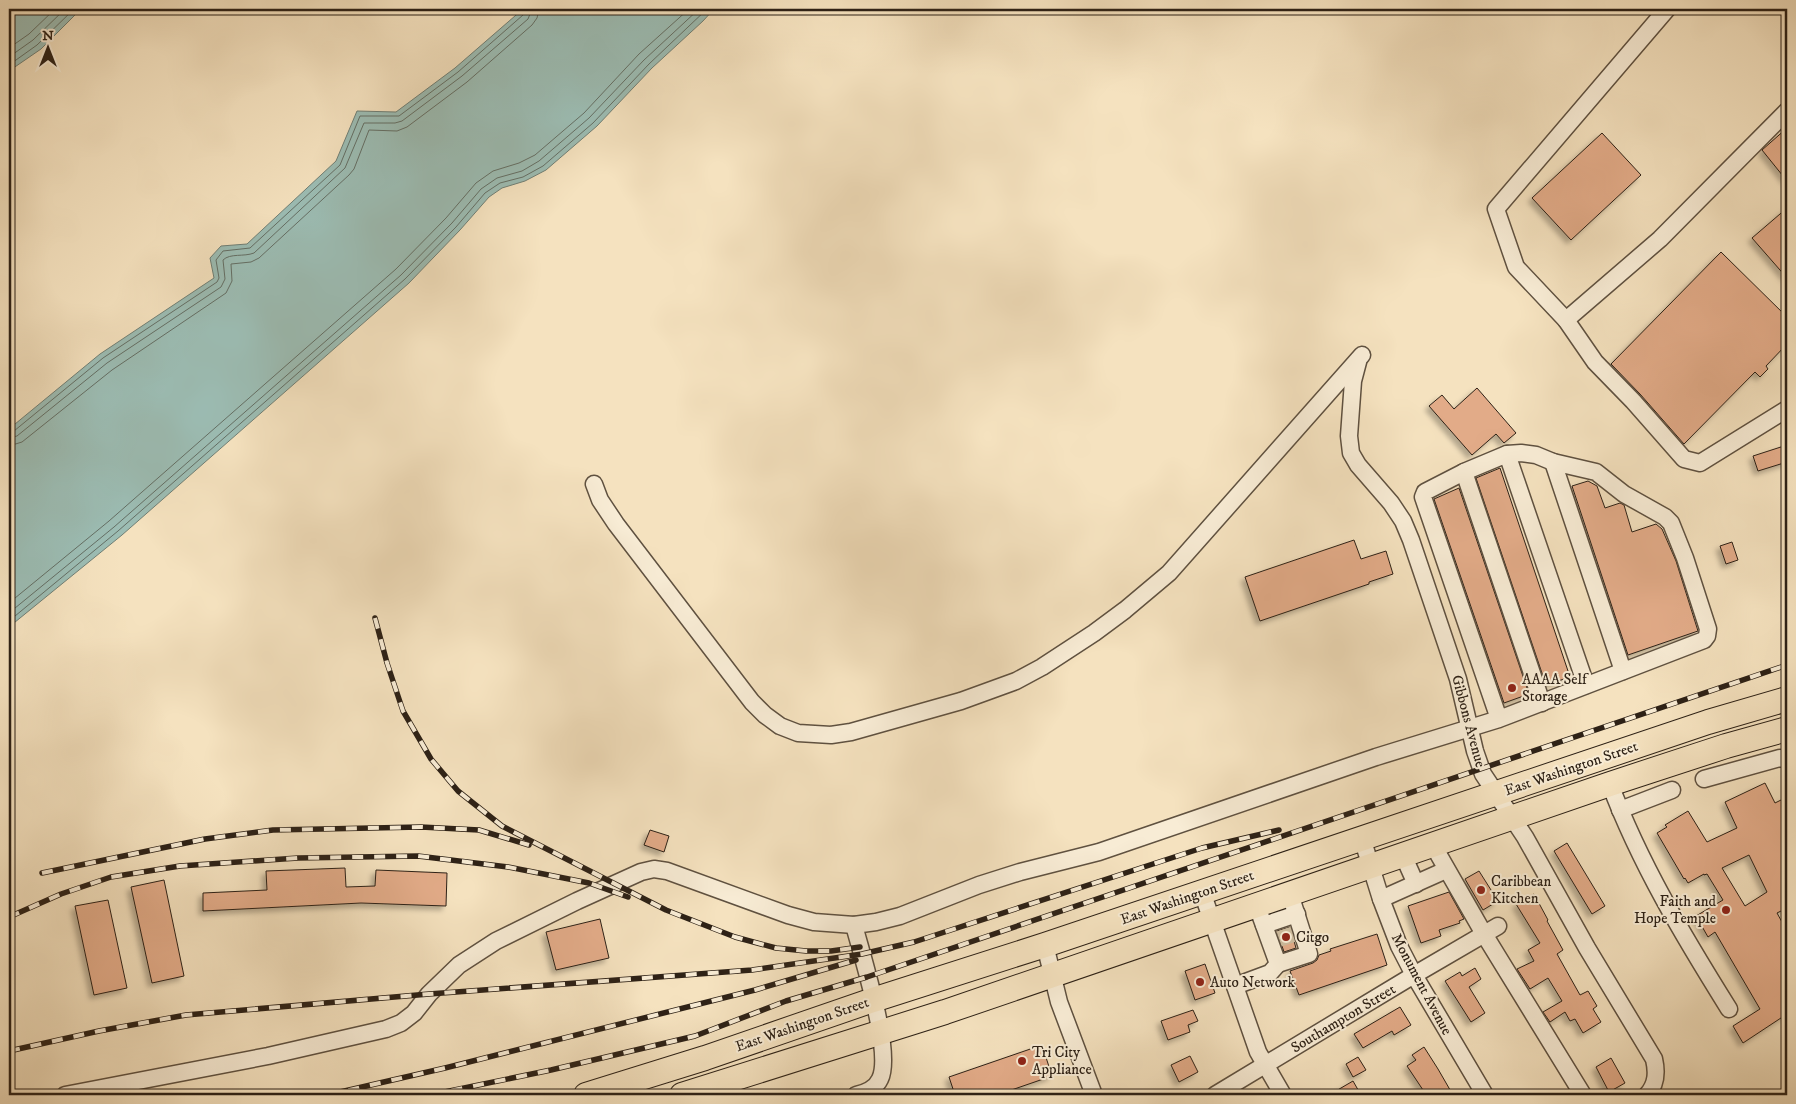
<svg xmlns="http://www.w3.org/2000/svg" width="1796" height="1104" font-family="'IM FELL DW Pica',serif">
<defs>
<filter id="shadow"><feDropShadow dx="-4" dy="4" stdDeviation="2.5" flood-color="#0004"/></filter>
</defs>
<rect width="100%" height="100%" fill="#f5e2bf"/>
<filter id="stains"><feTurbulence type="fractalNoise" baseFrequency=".004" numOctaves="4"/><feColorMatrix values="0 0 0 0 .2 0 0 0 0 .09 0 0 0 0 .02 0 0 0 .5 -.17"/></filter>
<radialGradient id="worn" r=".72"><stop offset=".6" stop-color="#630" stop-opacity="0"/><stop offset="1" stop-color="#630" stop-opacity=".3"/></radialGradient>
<g fill="#9cbdb4" stroke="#707f75">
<polygon points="9,9 81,9 41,49 9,71"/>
<polygon points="523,9 714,9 703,21 652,68 597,126 546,170 525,181 502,188 489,197 460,230 409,283 122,535 9,627 9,429 100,354 214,278 210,258 221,246 247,244 336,161 357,111 396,112 455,68"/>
</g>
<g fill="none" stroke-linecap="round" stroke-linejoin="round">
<g stroke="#646f65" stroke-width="1">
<polyline points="9,48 29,34 55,9"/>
<polyline points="9,57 33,40 65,9"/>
<polyline points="9,65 37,45 74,9"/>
<polyline points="9,432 14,431 103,358 217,282 219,278 216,260 223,251 250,248 340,165 360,116 399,116 458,72 523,15 525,9"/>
<path d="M 9,438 L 17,436 L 107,363 L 221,287 L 225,279 L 223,260 C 230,253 244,257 254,253 L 345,168 L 364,123 L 395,123 L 402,121 L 462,76 L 528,19 L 532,9"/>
<polyline points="9,446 22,442 112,370 226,293 232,281 231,264 251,262 259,258 349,175 354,169 369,130 397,131 407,127 467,82 532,25 537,18 539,9"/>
<polyline points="9,603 109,521 396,269 446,218 476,183 493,171 519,163 535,155 584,113 639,54 689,9"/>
<polyline points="9,613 114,527 401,275 452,223 481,189 497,178 522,171 539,161 589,118 644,60 699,9"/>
<polyline points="9,621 118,531 405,279 456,227 485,193 500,183 523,177 543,166 593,123 649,64 707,9"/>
</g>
</g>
<g fill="#e2ab88" stroke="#2d2116" fill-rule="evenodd" filter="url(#shadow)">
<polygon points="1787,128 1787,181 1762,150"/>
<polygon points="1602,133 1641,175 1571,240 1532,198"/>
<polygon points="1787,208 1787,278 1752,238"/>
<polygon points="1721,252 1787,317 1787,344 1766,366 1768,369 1760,377 1755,372 1684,444 1640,394 1611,364"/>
<polygon points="1477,388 1516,433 1504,443 1496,434 1472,455 1429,406 1442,395 1454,409"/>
<polygon points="1787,445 1787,462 1758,471 1753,456"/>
<polygon points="1500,468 1570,677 1546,685 1476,478"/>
<polygon points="1588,481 1597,486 1605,508 1620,503 1624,505 1632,532 1656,524 1662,529 1676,561 1698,631 1628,655 1572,486"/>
<polygon points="1459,488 1529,694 1504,703 1434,499"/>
<polygon points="1354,540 1361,559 1386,551 1393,574 1369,582 1369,584 1260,621 1245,577"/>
<polygon points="1732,542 1738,560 1726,564 1720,546"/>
<path d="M 1765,783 L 1775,803 L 1787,797 L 1787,908 L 1777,913 L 1787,931 L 1787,1014 L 1743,1043 L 1733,1026 L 1760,1009 L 1715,932 L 1708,937 L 1696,916 L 1723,900 L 1707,874 L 1704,875 L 1704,874 L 1688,883 L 1685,878 L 1684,879 L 1657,833 L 1667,827 L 1665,825 L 1688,811 L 1707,842 L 1737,828 L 1725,802 ZM 1749,855 L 1767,892 L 1745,906 L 1722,868 Z"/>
<polygon points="650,830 669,836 664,852 644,845"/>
<polygon points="1567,843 1605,906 1592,914 1554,851"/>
<polygon points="345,868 346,887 375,886 376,870 447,873 446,906 361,903 203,911 203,893 267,890 266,871"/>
<polygon points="1479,871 1498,901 1483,910 1465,879"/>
<polygon points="164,880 184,976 152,983 131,887"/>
<polygon points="1449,892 1464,919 1459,921 1460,923 1439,930 1441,936 1421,943 1408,906"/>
<polygon points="1534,894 1548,920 1547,921 1563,950 1557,954 1580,995 1588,991 1597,1006 1593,1009 1601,1022 1583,1033 1575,1019 1570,1021 1565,1012 1550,1022 1543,1012 1562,1001 1548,978 1530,989 1517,969 1534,961 1528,950 1540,943 1516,904"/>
<polygon points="108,900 127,988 94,995 75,906"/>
<polygon points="600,919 609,958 556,970 546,932"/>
<polygon points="1290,927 1296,948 1284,952 1277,931"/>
<polygon points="1377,934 1387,965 1299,995 1290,971 1313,963 1317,960 1319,955 1331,951 1330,949"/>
<polygon points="1205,964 1215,993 1195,1000 1185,971"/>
<polygon points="1475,968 1481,979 1469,987 1485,1013 1471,1022 1445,981 1460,972 1462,976"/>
<polygon points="1400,1007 1411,1025 1394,1035 1392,1031 1363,1048 1354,1034"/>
<polygon points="1193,1010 1198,1021 1188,1025 1190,1032 1168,1040 1161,1021"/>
<polygon points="1042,1045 1052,1076 997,1095 955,1095 949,1077"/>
<polygon points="1424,1047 1438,1069 1453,1095 1434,1095 1431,1090 1425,1093 1407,1066 1416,1060 1412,1055"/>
<polygon points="1190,1056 1198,1072 1179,1082 1171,1065"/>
<polygon points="1358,1057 1366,1070 1353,1077 1346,1064"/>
<polygon points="1611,1058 1625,1083 1609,1092 1596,1067"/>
<polygon points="1353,1081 1361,1095 1329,1095"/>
</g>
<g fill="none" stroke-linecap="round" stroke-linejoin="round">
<polyline stroke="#cdbb9d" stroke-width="16" stroke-dasharray="16 8" stroke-linecap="butt" points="1279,939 1294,934"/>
<defs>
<g id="minor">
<polyline points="1667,9 1496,209 1516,267 1566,320 1595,362 1633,401 1684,459 1700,463 1787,409"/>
<polyline points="1566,320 1660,239 1787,111"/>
<path d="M 1358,362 L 1353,381 L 1349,436 L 1351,453 L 1358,465 L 1391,503 L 1403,521 L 1411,540 L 1458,679 L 1475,751 L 1483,774 L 1525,837 L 1587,948 L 1654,1059 C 1657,1072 1657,1084 1647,1095"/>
<polyline points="1507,454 1586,685"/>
<polyline points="1553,462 1623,671"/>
<polyline points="1464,472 1542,703"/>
<polyline points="594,484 600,500 616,524 752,702 765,715 780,726 798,733 831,735 851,732 961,701 1016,681 1042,667 1094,633 1125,610 1169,573 1362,355"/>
<polyline points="1704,779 1780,758 1787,760"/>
<path d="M 1610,784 C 1640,864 1684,937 1729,1009"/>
<polyline points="1620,810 1672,790"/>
<polyline points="1362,838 1381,899 1399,946 1414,975 1485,1095"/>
<polyline points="1433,845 1484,934 1583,1095"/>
<polyline points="1403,855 1416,884"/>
<polyline points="1202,892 1258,1052 1283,1095"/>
<polyline points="1381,899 1446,870"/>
<path d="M 854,925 C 862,956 893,1053 880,1079 C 876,1088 865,1093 856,1095"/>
<polyline points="1264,925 1297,914"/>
<polyline points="1045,945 1059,1002 1094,1095"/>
<polyline points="1278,964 1309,954 1290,894"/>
<polyline points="1235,986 1270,973 1278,964 1257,906"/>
<polyline points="65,1095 268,1056 386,1029 401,1023 414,1013 429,994 459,965 496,941 577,901 641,872 654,869 667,871 788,915 814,922 854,925 876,922 900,916 979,885 1020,872 1099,852 1376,757 1499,719 1704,640 1707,636 1708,629 1685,558 1671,523 1665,517 1624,494 1596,472 1553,462 1536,455 1521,453 1507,454 1464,472 1425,492 1423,497 1499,719"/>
<polyline points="1215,1095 1414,975 1498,926"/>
</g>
<g id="highway">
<polyline points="586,1095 705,1058 873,1000 1045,945 1708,722 1787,699"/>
<polyline points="682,1095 945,1012 1610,784 1726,746 1787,729"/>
</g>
</defs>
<use href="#minor" stroke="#5f5140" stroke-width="19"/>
<use href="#highway" stroke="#2d2116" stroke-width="26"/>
<use href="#minor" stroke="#f8ecd5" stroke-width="16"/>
<use href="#highway" stroke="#f5e2bf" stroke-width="24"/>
<defs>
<g id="rail">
<polyline points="375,618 387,663 403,711 431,759 458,791 502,826 666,910 735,937 776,948 806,951 831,951 860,947"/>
<polyline points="42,873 205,839 273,830 421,827 479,830 529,845"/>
<polyline points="9,917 61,894 111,877 180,866 298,858 418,856 508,867 589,883 628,897"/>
<polyline points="9,1051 99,1031 186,1015 429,994 752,970 862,954 914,942 1202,848 1279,830"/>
<polyline points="327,1095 445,1068 755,990 856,960"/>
<polyline points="430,1095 551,1070 695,1036 786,1001 867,977 1787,665"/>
</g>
</defs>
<use href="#rail" stroke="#2d2116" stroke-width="5.5"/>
<use href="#rail" stroke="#f8ecd5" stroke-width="4" stroke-dasharray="11" stroke-linecap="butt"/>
</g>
<g fill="#8f2418" stroke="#f8ecd5" stroke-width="2">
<circle cx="1512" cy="688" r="5"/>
<circle cx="1481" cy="890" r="5"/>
<circle cx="1726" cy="910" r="5"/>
<circle cx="1286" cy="937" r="5"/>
<circle cx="1200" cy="982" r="5"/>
<circle cx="1022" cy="1061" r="5"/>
</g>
<g text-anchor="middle" stroke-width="4" stroke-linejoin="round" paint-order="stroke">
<g font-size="15" fill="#2d2116" stroke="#f8ecd5" text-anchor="start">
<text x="1522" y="684">AAAA Self<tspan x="1522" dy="17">Storage</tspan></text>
<text x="1491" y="886">Caribbean<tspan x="1491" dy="17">Kitchen</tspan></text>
<text x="1716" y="906" text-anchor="end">Faith and<tspan x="1716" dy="17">Hope Temple</tspan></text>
<text x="1296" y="942">Citgo</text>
<text x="1210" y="987">Auto Network</text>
<text x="1032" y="1057">Tri City<tspan x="1032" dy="17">Appliance</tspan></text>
</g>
<g font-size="15" fill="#2d2116" stroke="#f8ecd5">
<text transform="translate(1469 721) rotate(75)" y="5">Gibbons Avenue</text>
<text transform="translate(1571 768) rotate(-19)" y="5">East Washington Street</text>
<text transform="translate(1187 897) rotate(-19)" y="5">East Washington Street</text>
<text transform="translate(1422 984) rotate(62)" y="5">Monument Avenue</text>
<text transform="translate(1343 1018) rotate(-31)" y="5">Southampton Street</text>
<text transform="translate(802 1024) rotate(-19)" y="5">East Washington Street</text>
</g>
</g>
<rect width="1796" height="1104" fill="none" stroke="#f5e2bf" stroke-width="30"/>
<rect x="10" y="10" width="1776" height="1084" fill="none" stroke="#2d2116" stroke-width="2.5"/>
<rect x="15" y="15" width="1766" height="1074" fill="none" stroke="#2d2116"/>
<g transform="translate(48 48)" stroke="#f8ecd5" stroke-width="4" paint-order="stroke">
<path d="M0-4L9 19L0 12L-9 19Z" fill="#2d2116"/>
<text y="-8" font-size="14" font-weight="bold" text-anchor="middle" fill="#2d2116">N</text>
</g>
<rect width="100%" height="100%" filter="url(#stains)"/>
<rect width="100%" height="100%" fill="url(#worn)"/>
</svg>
